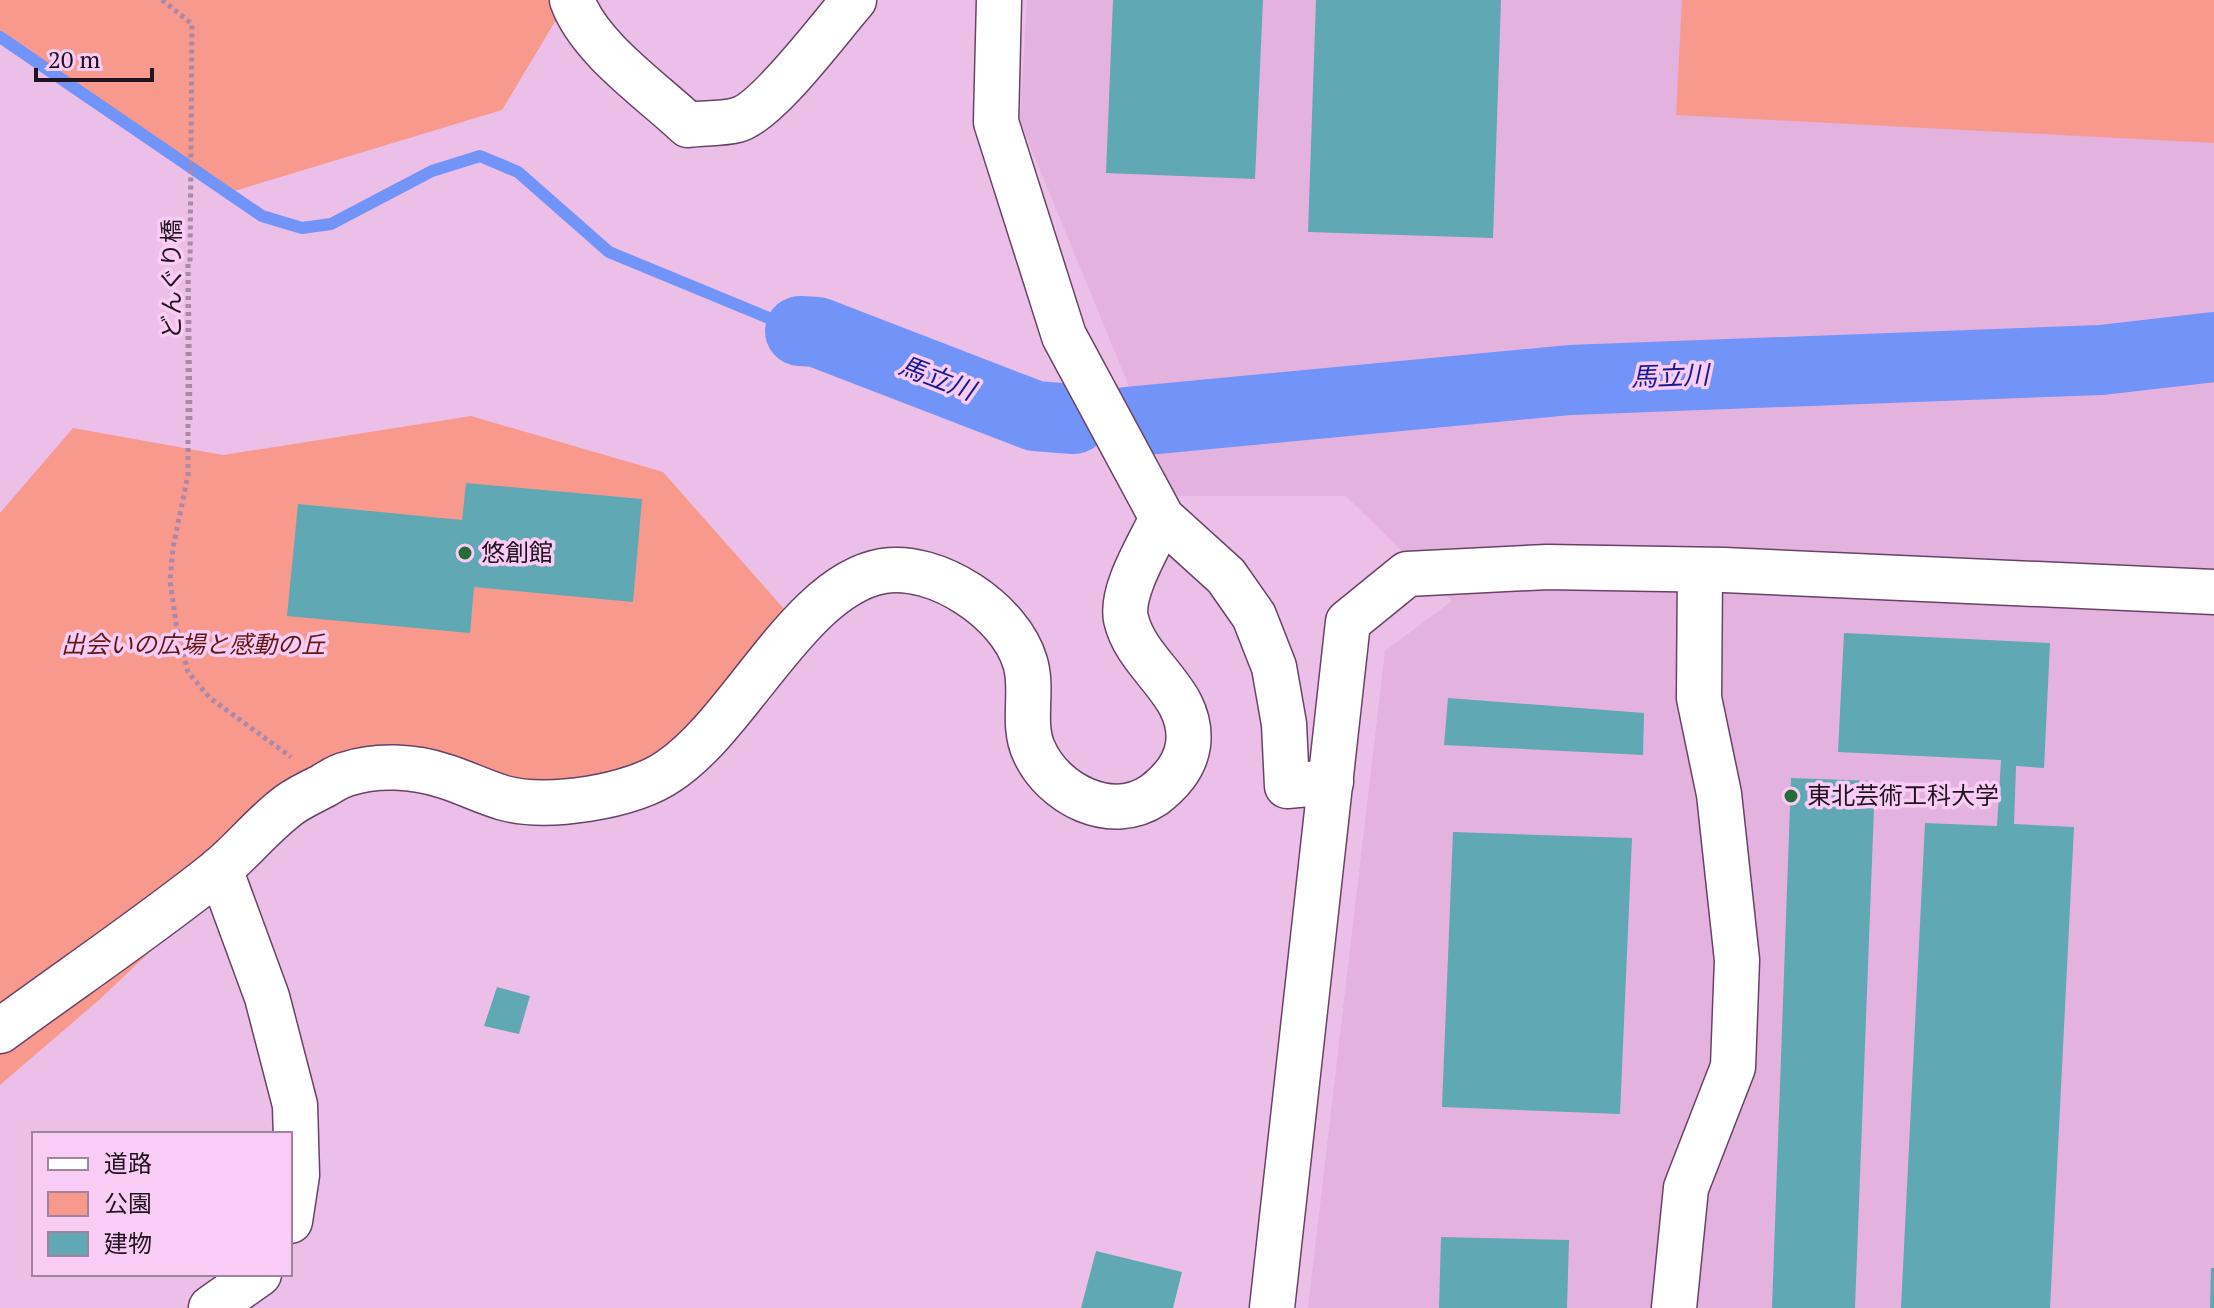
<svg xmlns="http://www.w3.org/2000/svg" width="2214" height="1308" font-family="'PT Serif','Noto Sans JP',serif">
<rect width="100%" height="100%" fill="#ebbfe8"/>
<polygon fill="#e3b2df" points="1027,0 2214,0 2214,1308 1308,1308 1385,651 1452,601 1346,496 1174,496 1020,121"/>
<g fill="#f79a8d">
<polygon points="0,0 568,0 502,110 228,193 0,32"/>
<polygon points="1682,0 2214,0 2214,143 1676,115"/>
<polygon points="471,416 663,472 799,626 647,781 328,783 99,1000 0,1085 0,513 73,428 223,455"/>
</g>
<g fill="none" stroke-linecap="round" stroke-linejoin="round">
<polyline stroke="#7293f8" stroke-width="12" points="0,37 262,216 302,228 331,224 432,171 480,156 518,172 609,252 800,331"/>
<g stroke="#7293f8" stroke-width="70">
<polyline points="800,331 817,332 1035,416 1074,419"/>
<polyline points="1126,422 1570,380 2101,360 2214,347"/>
</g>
</g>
<g fill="#60a8b4">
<polygon points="1113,0 1263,0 1255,179 1106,173"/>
<polygon points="1316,0 1501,0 1493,238 1308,232"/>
<polygon points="466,483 642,499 633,602 474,587 470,633 287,616 298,504 462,520"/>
<polygon points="1844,633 2050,643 2044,768 2016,766 2014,824 2074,827 2050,1308 1901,1308 1925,823 1997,826 2001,760 1838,752"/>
<polygon points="1448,698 1644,713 1643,755 1444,745"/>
<polygon points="1791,778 1875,781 1855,1308 1772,1308"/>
<polygon points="1453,832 1632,838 1620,1114 1442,1107"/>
<polygon points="497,987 530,996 519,1034 484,1026"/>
<polygon points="1441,1237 1569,1240 1567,1308 1439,1308"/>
<polygon points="1096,1251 1182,1272 1173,1308 1081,1308"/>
<polygon points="2211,1268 2214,1268 2214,1308 2210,1308"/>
</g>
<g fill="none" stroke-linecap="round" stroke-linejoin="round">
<defs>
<g id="minor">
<path d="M 572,0 C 589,48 651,90 688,125 C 704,123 722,124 737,120 C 767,113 831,26 854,0"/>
<polyline points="999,0 996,122 1064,336 1162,518 1226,576 1254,616 1274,667 1284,724 1287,786 1331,782"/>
<polyline points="220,869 267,997 295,1105 297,1175 290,1221"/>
<path d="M 0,1031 C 72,978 148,927 218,871 C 241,852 260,828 284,809 C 295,799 310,793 323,786 C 330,782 338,776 347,774 C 377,764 414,766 444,776 C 464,782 483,792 504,798 C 547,810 632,797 669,771 C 741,723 800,585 883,571 C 936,562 1010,611 1025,662 C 1034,690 1021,724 1034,751 C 1053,794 1111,824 1154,795 C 1171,782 1185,766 1188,745 C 1195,692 1137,667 1126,619 C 1120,591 1150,544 1162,518"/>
<polyline points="211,1308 259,1274"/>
<polyline points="1272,1308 1348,622 1407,574 1547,567 1724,570 2214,592"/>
<polyline points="1674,1308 1686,1188 1733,1067 1737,960 1719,794 1699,698 1700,570"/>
</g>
</defs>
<use href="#minor" stroke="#694367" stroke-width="47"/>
<g stroke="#aa88a8" stroke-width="5" stroke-dasharray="4 4" stroke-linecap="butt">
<polyline points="162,0 192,24 190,264"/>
<polyline points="190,420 188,262 188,475 173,548 170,581 177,629 188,672 210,698 291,757"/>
</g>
<use href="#minor" stroke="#fff" stroke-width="44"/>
</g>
<g fill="#266c37" stroke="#f9ccf5" stroke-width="3">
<circle cx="465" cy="553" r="8"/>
<circle cx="1791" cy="796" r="8"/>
</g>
<g text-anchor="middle" stroke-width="7" stroke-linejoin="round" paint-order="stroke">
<g font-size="24" fill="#221321" stroke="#f9ccf5">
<text transform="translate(172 279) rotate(-90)" y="8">どんぐり橋</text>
</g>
<g font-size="24" fill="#221321" stroke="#f9ccf5" text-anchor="start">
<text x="481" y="561">悠創館</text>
<text x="1807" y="804">東北芸術工科大学</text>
</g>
<g font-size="24" font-style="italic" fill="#641812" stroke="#f9ccf5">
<text x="193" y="653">出会いの広場と感動の丘</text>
</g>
<g font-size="26" font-style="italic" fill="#161b91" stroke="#f9ccf5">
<text transform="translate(1670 376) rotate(-2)" y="9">馬立川</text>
<text transform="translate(937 378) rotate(21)" y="9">馬立川</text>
</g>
</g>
<rect x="32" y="1132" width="260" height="144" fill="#f9ccf5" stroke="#a382a0" stroke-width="2"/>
<rect x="48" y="1158" width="40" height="12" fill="#ffffff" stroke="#a382a0" stroke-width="2"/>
<text x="104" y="1172" font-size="24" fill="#221321">道路</text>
<rect x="48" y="1192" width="40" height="24" fill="#f79a8d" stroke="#a382a0" stroke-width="2"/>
<text x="104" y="1212" font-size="24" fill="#221321">公園</text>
<rect x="48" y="1232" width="40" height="24" fill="#60a8b4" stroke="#a382a0" stroke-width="2"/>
<text x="104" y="1252" font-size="24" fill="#221321">建物</text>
<path d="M36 68v12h116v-12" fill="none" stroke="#221321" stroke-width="4"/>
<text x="48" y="68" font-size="24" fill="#221321" stroke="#f9ccf5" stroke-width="6" paint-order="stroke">20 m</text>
</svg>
